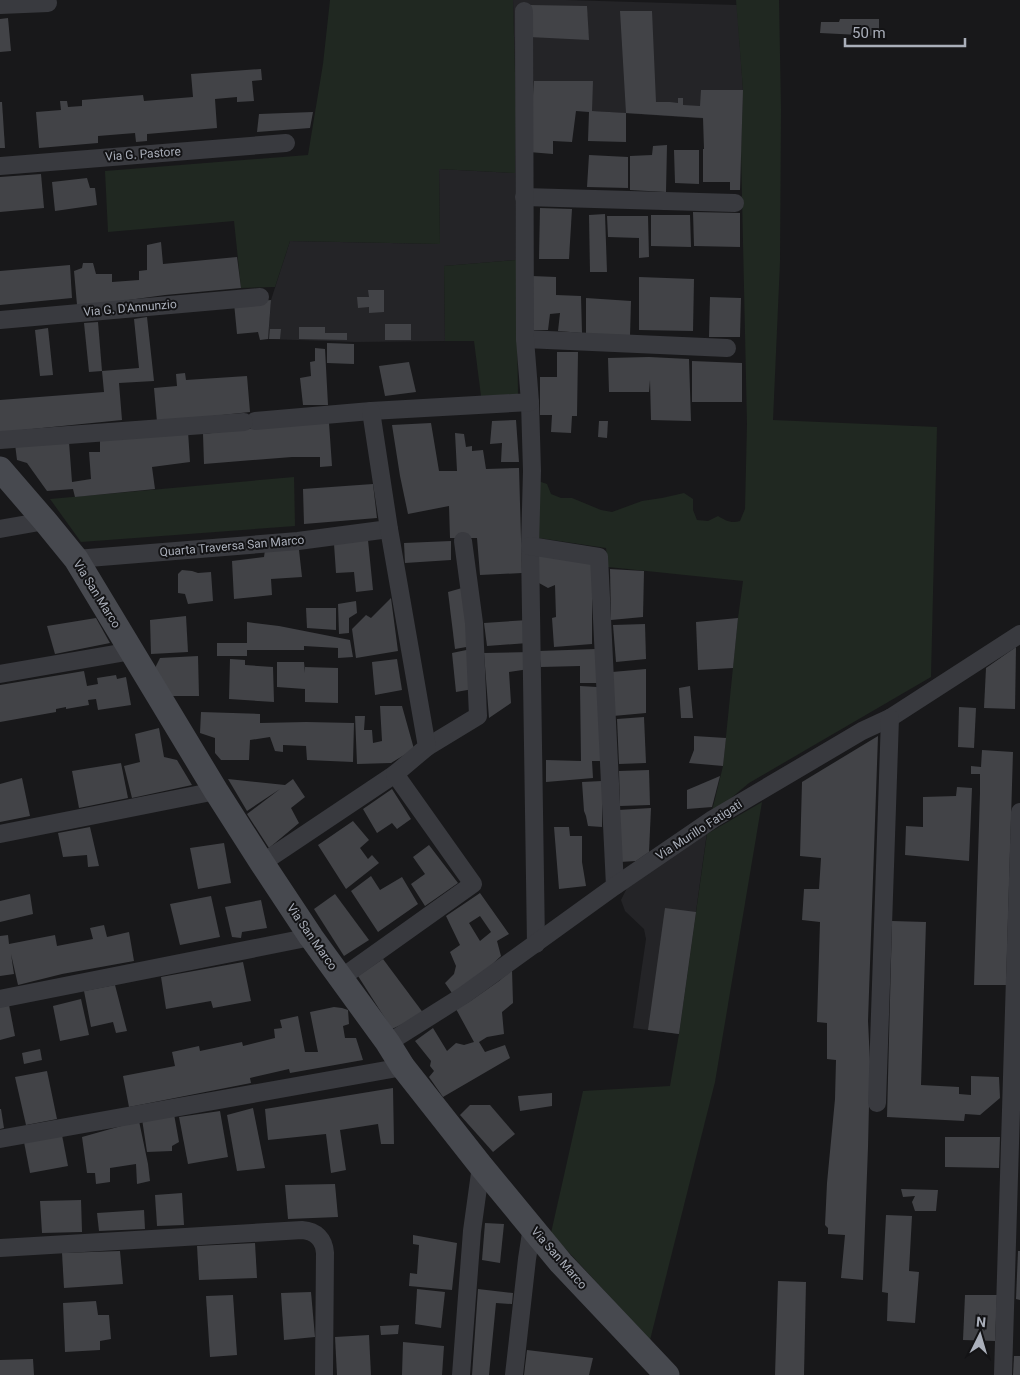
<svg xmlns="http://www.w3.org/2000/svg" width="1020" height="1375" font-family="Roboto,sans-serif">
<rect width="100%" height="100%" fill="#18181a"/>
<g fill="#242427">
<polygon points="513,0 566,0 737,5 743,90 742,121 592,111 516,109"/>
<polygon points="439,169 515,173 516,260 444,266 445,341 356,342 268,339 271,300 290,241 440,244"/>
<polygon points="707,832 679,1034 633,1028 646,939 644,929 625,911 621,900 628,886"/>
</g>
<g fill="#202821">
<polygon points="330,0 513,0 516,109 515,173 439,169 440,244 290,241 275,287 241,288 234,221 108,232 105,171 308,155 323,64"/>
<path d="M 736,0 L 779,0 L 781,109 L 780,262 L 773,420 L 937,427 L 931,677 L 749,783 L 711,815 L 723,766 L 738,618 L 743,581 L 608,567 L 606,548 L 539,538 L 538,481 L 547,484 L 551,494 L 561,498 L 572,498 L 601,510 L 612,512 L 642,501 L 662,498 L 684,493 L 693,499 L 693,510 L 697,520 L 708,521 L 718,516 C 725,520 731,524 740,521 L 745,509 L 747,424 L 741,151 L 743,90 Z"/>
<polygon points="516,260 518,394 481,396 474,341 445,341 444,266"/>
<polygon points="294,477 295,526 81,542 50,499"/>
<polygon points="762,802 715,1082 650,1340 551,1233 583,1091 670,1086 679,1034 707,834"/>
</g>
<g fill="#424347" fill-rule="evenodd">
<polygon points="530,5 587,6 589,40 529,37"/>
<polygon points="620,11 652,11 656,102 670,102 678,103 678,98 683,98 683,105 700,106 701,90 743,90 740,190 730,190 730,182 703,182 703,149 704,149 703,118 626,113 626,142 588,141 589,112 576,111 572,142 553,141 553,154 529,152 534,81 593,81 592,111 626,113"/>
<polygon points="8,18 11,51 0,52 0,19"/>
<polygon points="840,19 879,19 879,36 820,33 821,22 839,22"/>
<polygon points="261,69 262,80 252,81 254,101 237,102 237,97 215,99 217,128 147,134 147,141 136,142 135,133 98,136 98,143 39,148 36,112 61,110 60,101 67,101 68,107 82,106 82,100 143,95 144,101 193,97 191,74"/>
<polygon points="0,102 2,102 5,148 0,148"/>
<polygon points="313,112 310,128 257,132 259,114"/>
<polygon points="667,145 666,192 630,190 630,156 652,155 653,146"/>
<polygon points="674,150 699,150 699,184 675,183"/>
<polygon points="589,155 628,157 628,188 587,187"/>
<polygon points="41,174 44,208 0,212 0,177"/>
<polygon points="87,178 90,188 95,188 97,205 55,211 52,182"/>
<polygon points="540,208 572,209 569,259 539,259"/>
<polygon points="693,212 740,213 740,247 694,246"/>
<polygon points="605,214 607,272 590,272 589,215"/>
<polygon points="651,215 690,215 691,247 651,246"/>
<polygon points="607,216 648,216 649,257 639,258 639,238 608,237"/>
<polygon points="161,242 163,264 237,257 241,288 165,295 114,302 77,305 74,271 82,268 83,263 93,263 96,274 112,274 112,282 139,280 139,271 147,270 147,245"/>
<polygon points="70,265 72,298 0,305 0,271"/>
<polygon points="532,276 556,277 556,295 581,296 582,333 558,331 560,313 550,314 548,330 530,330"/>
<polygon points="639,277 694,279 693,331 639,330"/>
<polygon points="368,290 384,290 384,312 369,313 369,307 358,308 357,297 369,297"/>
<polygon points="710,297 741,298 740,337 709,337"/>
<polygon points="586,298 631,301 630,336 586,335"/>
<polygon points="271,300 268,339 260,340 258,332 237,334 234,303"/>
<polygon points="147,317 154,381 119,383 122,420 12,431 0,434 0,400 104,392 102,371 139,368 134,319"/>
<polygon points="98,322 102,371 89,372 84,323"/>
<rect x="385" y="324" width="26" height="16"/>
<polygon points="299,327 325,327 325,333 347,333 347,340 299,339"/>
<polygon points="48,328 53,375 40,376 35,330"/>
<polygon points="270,329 281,329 280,339 269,339"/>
<polygon points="327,343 354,344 354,364 327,363"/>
<polygon points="315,348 325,349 328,405 303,405 300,378 311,376 310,362 315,361"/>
<polygon points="557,352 578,352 577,416 572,416 571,433 551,432 552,415 540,415 540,377 557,377"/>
<polygon points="649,357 689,359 691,421 651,420 650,380 649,392 609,392 608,358"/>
<polygon points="692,361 742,363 742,402 692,402"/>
<polygon points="409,362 416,392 385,396 379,366"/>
<polygon points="185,373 186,380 247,376 250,412 157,422 154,388 177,386 176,374"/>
<polygon points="516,420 519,462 501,462 502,443 490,444 492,421"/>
<polygon points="599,421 608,421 607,438 598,437"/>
<polygon points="329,423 332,466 320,467 320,457 292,457 204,464 203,434 248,429"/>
<polygon points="431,423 439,471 457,471 455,433 464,434 466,447 472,446 472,451 483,450 486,469 519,468 522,573 480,575 477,538 450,538 449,506 408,514 400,476 392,425"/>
<polygon points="188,431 190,462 152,467 155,489 75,497 73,489 47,491 27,463 17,460 15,444 69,442 72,482 91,479 89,452 100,452 100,440"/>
<polygon points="373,484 377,518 304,524 303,489"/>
<polygon points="368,540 373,590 356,592 354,572 336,573 334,544"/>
<polygon points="298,541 302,577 271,579 272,595 234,599 232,561 264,557 266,543"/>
<polygon points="451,541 451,560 405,563 404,543"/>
<polygon points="536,555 592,564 592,644 554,647 552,618 556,617 555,585 548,588 539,583"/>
<polygon points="610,569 644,571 643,617 611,620"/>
<polygon points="182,570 192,571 198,573 211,572 213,601 188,604 185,594 178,593 178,574"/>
<polygon points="462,588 472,646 455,649 448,592"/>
<polygon points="391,598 398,651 356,658 352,629 366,615 371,618"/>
<polygon points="356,601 357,613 349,618 349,633 339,634 338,604"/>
<polygon points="306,608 336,608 336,630 307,628"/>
<polygon points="186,616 188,652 151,654 150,620"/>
<polygon points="96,618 110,643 55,654 47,626"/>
<polygon points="738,618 733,668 698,670 696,622"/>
<polygon points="528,620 528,643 487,646 484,623"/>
<polygon points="247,622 279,626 350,640 353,657 338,658 338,648 304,646 304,650 247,650 247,656 217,656 217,643 247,643"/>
<polygon points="645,624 646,659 616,662 613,625"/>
<polygon points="1016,647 1015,709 984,708 986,668"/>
<polygon points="471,649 473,689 456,692 452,653"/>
<polygon points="596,649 597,683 580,683 580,666 541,667 539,651"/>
<polygon points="531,652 529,669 509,672 511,703 489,718 484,653"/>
<polygon points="198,656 199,696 172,696 155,668 160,658"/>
<polygon points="230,659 245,660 245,665 273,667 274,702 229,699"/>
<polygon points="397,659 402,690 375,695 372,662"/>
<polygon points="277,662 304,662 305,673 305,667 338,668 338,703 305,702 305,689 277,687"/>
<polygon points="646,669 646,713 613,716 612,672"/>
<polygon points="84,671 87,686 98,684 97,678 116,675 117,679 126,677 131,705 98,710 96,699 88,700 89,705 66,709 66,707 56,709 56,712 0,722 0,685"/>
<polygon points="580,686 597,687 602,761 592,761 593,778 546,782 546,760 581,761"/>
<polygon points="690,686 693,718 681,718 679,688"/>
<polygon points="380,706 402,706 414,749 391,763 357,764 355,716 365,716 364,730 372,730 373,743 382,741"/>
<polygon points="959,707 976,708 974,748 958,747"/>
<polygon points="201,712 260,714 260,723 306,722 354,723 353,762 307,760 306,746 283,745 283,752 275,751 270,737 250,740 249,760 221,760 215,753 215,738 200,733"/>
<polygon points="644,717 646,763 619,764 617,719"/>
<polygon points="159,728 164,757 177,760 192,785 132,798 124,766 140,762 135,734"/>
<polygon points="694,736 726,738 723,766 689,763 694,750"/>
<polygon points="878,736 868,1021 870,1062 868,1147 863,1280 841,1278 845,1235 828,1234 828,1228 825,1225 827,1183 835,1099 836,1060 827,1059 827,1023 817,1022 820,922 802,920 804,889 819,889 821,858 800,856 802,782"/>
<polygon points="982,750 1013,752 1006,985 974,985 980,793 980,774 971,774 971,766 981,767"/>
<polygon points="121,763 128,798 79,808 72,771"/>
<polygon points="649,770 650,805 620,806 619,771"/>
<polygon points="720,776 712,807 687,809 687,790"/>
<polygon points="22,778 30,816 0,822 0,784"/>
<polygon points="228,779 285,785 293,779 305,797 291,808 299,823 269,848 247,814 280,789 247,811"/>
<polygon points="602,781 602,827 588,826 586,816 584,811 582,782"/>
<polygon points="957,787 972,788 969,861 905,855 906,826 923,827 923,797 956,796"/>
<polygon points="392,789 411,819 397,829 392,823 377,833 363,809"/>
<polygon points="651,808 649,852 636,861 620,862 618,810"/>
<polygon points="353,821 369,840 360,848 368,859 372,855 379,863 346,889 318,845"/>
<polygon points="90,827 99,866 88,867 87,855 63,857 58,833"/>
<polygon points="554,827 569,827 570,836 582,836 582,862 586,886 559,889"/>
<polygon points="224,843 231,883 198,889 190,848"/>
<polygon points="429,845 458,883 425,906 411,884 425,874 413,857"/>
<polygon points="371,876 380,890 402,877 418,904 378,932 351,891"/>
<path d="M 480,893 L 509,934 L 497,941 L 501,956 L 484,972 L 454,996 L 445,983 L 454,974 L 456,966 L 450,952 L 460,945 L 446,916 ZM 480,916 L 491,932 L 480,941 L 469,923 Z"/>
<polygon points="30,894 33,914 0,922 0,901"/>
<polygon points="335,894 369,940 344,956 314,909"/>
<polygon points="211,896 220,937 180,945 170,904"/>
<polygon points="261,900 267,928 242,932 241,938 232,937 225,907"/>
<polygon points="665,908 696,912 679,1034 648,1030"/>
<polygon points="892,921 926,922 921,1085 959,1087 959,1094 971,1095 971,1076 999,1077 1000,1098 980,1115 965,1114 964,1121 887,1117"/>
<polygon points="104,925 107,937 129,932 134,961 62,974 18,985 11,954 14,974 0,976 0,936 8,935 9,944 55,935 57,946 93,939 90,928"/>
<polygon points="383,959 424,1014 392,1029 358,976"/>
<polygon points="243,962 251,1001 213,1008 211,1001 166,1009 161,977"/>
<polygon points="512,970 513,1003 502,1012 504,1034 487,1037 479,1042 485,1052 505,1045 510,1058 443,1097 429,1077 434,1071 430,1066 431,1061 415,1041 433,1028 447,1051 456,1043 464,1045 474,1042 456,1009 469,1002 499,981"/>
<polygon points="115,985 127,1031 116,1033 113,1022 91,1027 84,991"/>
<polygon points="81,999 89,1035 60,1041 53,1006"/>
<polygon points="9,1005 15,1036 0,1040 0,1007"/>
<polygon points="334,1007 342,1008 348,1010 349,1024 343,1026 345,1038 356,1038 363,1060 290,1073 289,1069 250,1078 251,1083 129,1107 123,1076 175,1066 172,1052 199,1046 200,1051 242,1042 243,1046 275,1038 274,1029 282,1028 280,1020 298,1016 305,1052 318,1052 310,1012"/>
<polygon points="40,1049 42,1060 24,1064 22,1053"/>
<polygon points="47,1071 57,1119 26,1125 15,1077"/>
<polygon points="393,1088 394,1144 381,1144 378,1124 340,1130 346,1170 331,1173 326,1134 268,1140 265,1109"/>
<polygon points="552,1093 552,1106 520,1111 518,1096"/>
<polygon points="470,1105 490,1105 515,1134 493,1152 460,1115"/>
<polygon points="253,1108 265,1168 237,1171 227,1115"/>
<polygon points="0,1109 1,1109 4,1128 0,1129"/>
<polygon points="220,1111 228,1157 188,1164 179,1117"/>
<polygon points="174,1114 179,1142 172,1146 172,1151 147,1152 142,1119"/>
<polygon points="139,1121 148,1164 150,1181 137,1184 136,1164 110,1168 110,1182 96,1184 95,1173 87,1173 82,1137"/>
<polygon points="62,1135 68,1166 30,1173 24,1142"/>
<polygon points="945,1137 1000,1137 999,1168 945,1167"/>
<polygon points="335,1184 338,1217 288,1219 285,1185"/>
<polygon points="901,1189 938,1190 936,1211 915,1211 912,1202 915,1196 903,1197"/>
<polygon points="182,1193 184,1225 157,1226 155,1195"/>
<polygon points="81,1200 82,1232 42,1233 40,1201"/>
<polygon points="144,1210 145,1229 99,1231 97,1213"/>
<polygon points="886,1215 912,1216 909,1271 919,1272 915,1323 887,1321 888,1293 882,1292"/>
<polygon points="485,1223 504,1224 500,1263 482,1260"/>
<polygon points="413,1235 457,1243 452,1290 409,1286 410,1273 417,1274 419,1245 413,1244"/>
<polygon points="255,1243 257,1278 199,1280 197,1246"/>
<polygon points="120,1251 123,1284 64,1288 62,1253"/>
<polygon points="1018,1251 1020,1251 1020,1300 1016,1299"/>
<polygon points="778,1281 806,1282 804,1375 775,1375"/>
<polygon points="417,1289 445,1292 441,1328 415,1324"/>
<polygon points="478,1289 513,1293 512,1304 496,1303 489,1375 472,1375"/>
<polygon points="311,1292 315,1337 284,1340 281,1293"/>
<polygon points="233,1295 237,1355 210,1357 206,1296"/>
<polygon points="965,1295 997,1295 995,1341 963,1340"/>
<polygon points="96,1301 98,1315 109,1315 111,1339 100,1341 100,1350 65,1352 63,1303"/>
<polygon points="399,1325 398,1334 381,1335 380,1326"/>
<polygon points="369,1335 371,1375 337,1375 335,1337"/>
<polygon points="403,1342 444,1346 442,1375 402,1375"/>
<polygon points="527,1350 593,1358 589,1375 524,1375"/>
<polygon points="1014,1356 1020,1356 1020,1375 1013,1375"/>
<polygon points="33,1359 34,1375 0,1375 0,1360"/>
</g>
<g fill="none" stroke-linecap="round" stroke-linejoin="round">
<g stroke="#393a3f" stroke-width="18">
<polyline points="0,5 48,3"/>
<polyline points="0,166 286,143"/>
<polyline points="524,197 735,203"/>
<polyline points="0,320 260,297"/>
<polyline points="525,339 727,348"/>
<polyline points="530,402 532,471 530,546 536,944"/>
<polyline points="255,421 371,411 530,402 525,339 524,11"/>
<polyline points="0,440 244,422"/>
<polyline points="0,529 45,521"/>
<polyline points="530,546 599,557 615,886"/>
<polyline points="76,559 298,541 389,529"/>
<polyline points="0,674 132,651"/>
<polyline points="427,747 478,716 474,623 463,541"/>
<polyline points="0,834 216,791"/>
<polyline points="262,863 395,774"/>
<polyline points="341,978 473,884 395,774 427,747 389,529 371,411"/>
<polyline points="0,999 311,937"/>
<polyline points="388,1043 464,995 615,886 713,819 862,731 890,718 1020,634"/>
<polyline points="877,1103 890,718"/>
<polyline points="0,1139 403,1067"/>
<path d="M 0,1248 L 302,1230 C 316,1231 324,1239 325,1253 L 324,1374"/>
<polyline points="461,1375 472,1231 481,1166"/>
<polyline points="514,1375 527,1259 532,1227"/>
<polyline points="1003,1375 1020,812"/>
</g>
<polyline stroke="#47494f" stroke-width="25" points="0,469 45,521 76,559 216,791 262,863 311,937 388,1043 403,1067 481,1166 561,1263 667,1375"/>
</g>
<g text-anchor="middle" stroke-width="4" stroke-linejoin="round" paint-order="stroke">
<g font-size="12" fill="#aaafba" stroke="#131315">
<text transform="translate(143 154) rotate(-4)" y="4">Via G. Pastore</text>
<text transform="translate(130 308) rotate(-5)" y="4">Via G. D'Annunzio</text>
<text transform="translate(232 546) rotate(-5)" y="4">Quarta Traversa San Marco</text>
<text transform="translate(97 594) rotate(58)" y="4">Via San Marco</text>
<text transform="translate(699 830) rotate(-33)" y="4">Via Murillo Fatigati</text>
<text transform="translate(312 937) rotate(55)" y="4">Via San Marco</text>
<text transform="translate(559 1258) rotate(49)" y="4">Via San Marco</text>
</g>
</g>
<g transform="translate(980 1335) rotate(5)" stroke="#131315" stroke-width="4" paint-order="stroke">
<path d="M0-4L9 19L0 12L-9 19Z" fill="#aaafba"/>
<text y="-8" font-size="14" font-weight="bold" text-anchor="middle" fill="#aaafba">N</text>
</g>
<path d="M845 38v8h120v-8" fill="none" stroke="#aaafba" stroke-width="2.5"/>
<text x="852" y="38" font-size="15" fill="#aaafba" stroke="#131315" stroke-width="4" paint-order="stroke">50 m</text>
</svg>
